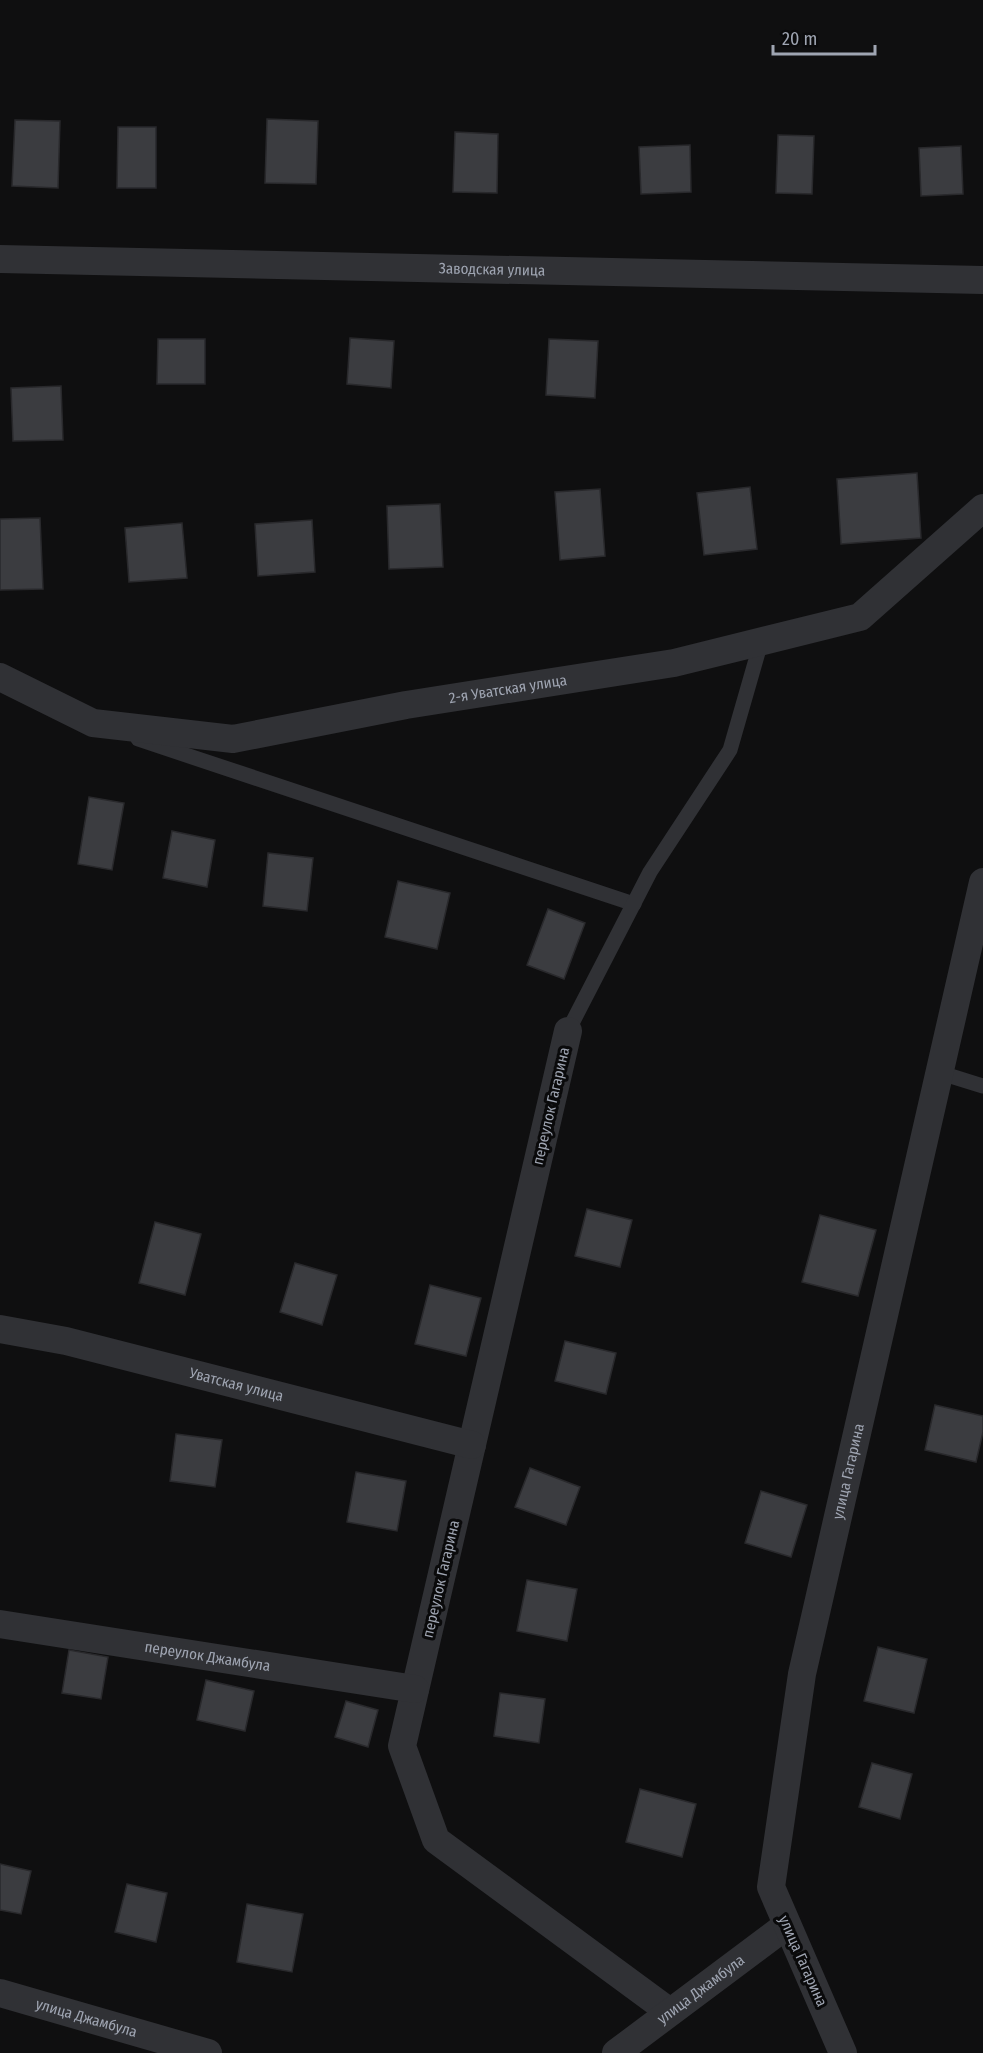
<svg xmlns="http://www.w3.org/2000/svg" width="983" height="2053" font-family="'Fira Sans Condensed',sans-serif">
<rect width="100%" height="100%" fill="#0f0f10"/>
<g fill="#3b3c40" stroke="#29292c" stroke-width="1.5">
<polygon points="267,119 318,121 316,184 265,183"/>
<polygon points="15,120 60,121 58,188 12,186"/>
<polygon points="118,127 156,127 156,188 117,188"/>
<polygon points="455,132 498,134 497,193 453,192"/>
<polygon points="778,135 814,136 812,194 776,193"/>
<polygon points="690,145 691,192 641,194 639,147"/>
<polygon points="961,146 963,194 921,196 919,148"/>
<polygon points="350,338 394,341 391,388 347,384"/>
<polygon points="158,339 205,339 205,384 157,384"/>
<polygon points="549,339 598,341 595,398 546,395"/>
<polygon points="61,386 63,440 13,441 11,388"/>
<polygon points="917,473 921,538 841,544 837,479"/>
<polygon points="750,487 757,549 704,555 697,493"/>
<polygon points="600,489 605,556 560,560 555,492"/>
<polygon points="440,504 443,567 389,569 387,506"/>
<polygon points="40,518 43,589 0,590 0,519"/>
<polygon points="312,520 315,572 258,576 255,524"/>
<polygon points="182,523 187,578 129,582 125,528"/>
<polygon points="89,797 124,803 112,870 78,864"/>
<polygon points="172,831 215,840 207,887 163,878"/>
<polygon points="268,853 313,858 307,911 263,906"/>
<polygon points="398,881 450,893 437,949 385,937"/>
<polygon points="548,909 585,923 564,979 527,965"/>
<polygon points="587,1209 632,1220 620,1267 575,1256"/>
<polygon points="820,1215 876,1230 858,1296 802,1282"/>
<polygon points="155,1222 201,1234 185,1295 139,1283"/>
<polygon points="295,1263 337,1275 322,1325 280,1312"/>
<polygon points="430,1285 481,1298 466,1356 415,1344"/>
<polygon points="565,1341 616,1353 606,1394 555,1381"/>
<polygon points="935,1405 983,1416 983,1432 976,1462 925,1450"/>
<polygon points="176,1434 222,1440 215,1487 170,1481"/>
<polygon points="530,1468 580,1487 566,1525 515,1507"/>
<polygon points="356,1472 406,1481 397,1531 347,1522"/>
<polygon points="761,1491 807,1505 791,1557 745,1543"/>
<polygon points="527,1580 577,1589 567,1641 517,1631"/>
<polygon points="878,1647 927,1659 914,1713 864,1701"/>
<polygon points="69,1650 108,1657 101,1699 62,1693"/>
<polygon points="206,1680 254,1691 245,1731 197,1720"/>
<polygon points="500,1693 545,1699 539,1743 494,1736"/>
<polygon points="346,1701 378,1710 368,1747 335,1737"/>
<polygon points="872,1763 912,1774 900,1819 859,1807"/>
<polygon points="640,1789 696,1804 682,1857 626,1842"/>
<polygon points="0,1864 31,1871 21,1914 0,1910"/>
<polygon points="127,1884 167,1893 156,1942 115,1932"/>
<polygon points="247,1904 303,1914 292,1972 237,1962"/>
</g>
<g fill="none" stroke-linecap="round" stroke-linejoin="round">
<g stroke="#303135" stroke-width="15">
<polyline points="138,739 634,904"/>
<polyline points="568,1031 650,872 730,750 761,642"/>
<polyline points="941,1073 983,1086"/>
</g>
<g stroke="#303135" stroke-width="28">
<path id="s1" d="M 0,259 L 983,280"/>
<path id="s2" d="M 0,677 L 93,723 L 233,739 L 406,705 L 674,663 L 860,617 L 983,508"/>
<polyline points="568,1031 402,1746 436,1840 670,2012"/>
<path id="s3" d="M 0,1329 L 66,1341 L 472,1445"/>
<path id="s4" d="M 0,1624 L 415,1689"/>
<path id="s5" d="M 0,1993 L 208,2053"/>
<path id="s6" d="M 616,2053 L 787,1925"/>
<path id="s7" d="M 843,2053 L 771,1887 L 802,1674 L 983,882"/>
</g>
</g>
<g text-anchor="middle" stroke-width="6" stroke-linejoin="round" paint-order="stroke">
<g font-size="15" fill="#9fa5b2" stroke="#0a0a0b">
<text dy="5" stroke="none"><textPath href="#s1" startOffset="492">Заводская улица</textPath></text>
<text dy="5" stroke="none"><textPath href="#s2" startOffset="524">2-я Уватская улица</textPath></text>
<text transform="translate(551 1106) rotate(-77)" y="5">переулок Гагарина</text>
<text dy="5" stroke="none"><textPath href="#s3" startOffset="243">Уватская улица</textPath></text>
<text dy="5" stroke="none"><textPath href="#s7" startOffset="604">улица Гагарина</textPath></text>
<text transform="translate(441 1579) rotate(-77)" y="5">переулок Гагарина</text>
<text dy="5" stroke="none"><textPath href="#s4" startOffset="210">переулок Джамбула</textPath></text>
<text transform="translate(803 1961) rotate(66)" y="5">улица Гагарина</text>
<text dy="5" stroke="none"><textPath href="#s6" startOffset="106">улица Джамбула</textPath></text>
<text dy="5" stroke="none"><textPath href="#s5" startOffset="90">улица Джамбула</textPath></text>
</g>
</g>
<path d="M773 45v9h102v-9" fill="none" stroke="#9fa5b2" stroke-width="3"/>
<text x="782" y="45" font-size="18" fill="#9fa5b2" stroke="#0a0a0b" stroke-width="4.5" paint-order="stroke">20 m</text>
</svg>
